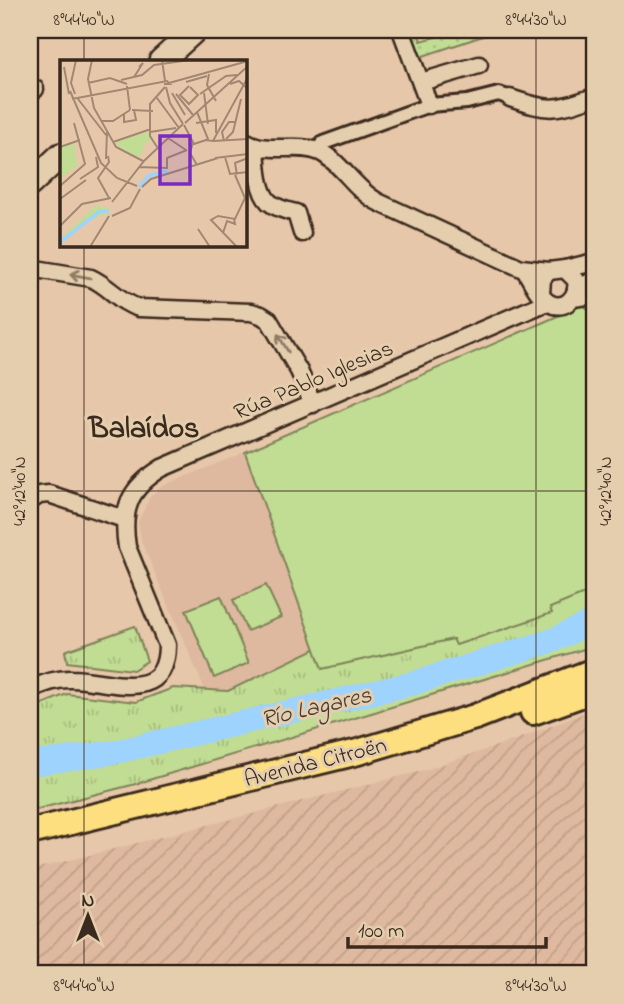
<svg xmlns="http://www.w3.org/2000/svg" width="624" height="1004" font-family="'Indie Flower',sans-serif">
<defs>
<pattern id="industrial-furrows" width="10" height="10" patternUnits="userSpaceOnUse" patternTransform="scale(1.75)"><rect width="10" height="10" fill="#deb99f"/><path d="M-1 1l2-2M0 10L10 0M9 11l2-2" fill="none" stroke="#bf9f88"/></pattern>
<pattern id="grass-tufts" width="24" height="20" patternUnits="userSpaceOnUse" patternTransform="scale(1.75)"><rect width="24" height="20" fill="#c1dc93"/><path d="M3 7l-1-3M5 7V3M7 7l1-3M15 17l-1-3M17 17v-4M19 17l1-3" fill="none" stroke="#a7bd7e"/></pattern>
<pattern id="garden-dots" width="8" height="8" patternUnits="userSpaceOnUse" patternTransform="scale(1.75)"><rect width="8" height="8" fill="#c1dc93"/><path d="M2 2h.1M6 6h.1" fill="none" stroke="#a7bd7e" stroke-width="1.8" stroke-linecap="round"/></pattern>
</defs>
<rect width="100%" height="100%" fill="#e7c7aa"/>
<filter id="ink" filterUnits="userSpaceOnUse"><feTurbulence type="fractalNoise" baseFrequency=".0143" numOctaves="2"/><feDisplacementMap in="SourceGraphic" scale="14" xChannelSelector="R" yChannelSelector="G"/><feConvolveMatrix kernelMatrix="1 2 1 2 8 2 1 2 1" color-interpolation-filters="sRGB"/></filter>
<g filter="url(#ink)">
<polygon fill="#deb99f" points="245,452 322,669 237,692 205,690 141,541 138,522 150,497 160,487"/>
<polygon fill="url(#industrial-furrows)" points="594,709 594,974 30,974 30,870 425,770 526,736"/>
<g fill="url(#grass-tufts)" stroke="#7e8358" stroke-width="2">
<polygon points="594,551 594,646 132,785 30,811 30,709 67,694 136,702 173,688 228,691 331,641"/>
<polygon points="135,626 147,661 133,670 67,662 65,651"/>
</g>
<polygon fill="url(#garden-dots)" stroke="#7e8358" stroke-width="2" points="408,30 417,30 421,41 460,30 501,30 417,58"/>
<g fill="#c1dc93" stroke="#7e8358" stroke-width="2">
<polygon points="583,305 594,314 594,590 550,608 552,613 456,645 453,639 322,669 245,452"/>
<polygon points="266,585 281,617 247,631 233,600"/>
<polygon points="221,596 249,663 214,678 186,610"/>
</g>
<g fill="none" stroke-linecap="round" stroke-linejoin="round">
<polyline stroke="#9ed3fd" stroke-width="24" points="30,764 115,752 414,683 551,641 594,621"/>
<defs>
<polyline id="pedestrian" points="317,150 323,143 429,105 467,102 499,94 510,98"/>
<g id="minor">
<polyline points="401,30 429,105"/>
<polyline points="421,82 479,65"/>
<polyline points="30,91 35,89"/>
<path d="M 510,98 C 551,112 554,110 594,97"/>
<path d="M 245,141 C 267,155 297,142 320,152 C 340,161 355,190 378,202 L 521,268 L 549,271"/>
<path d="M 256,146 C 257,162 257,190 269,202 C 276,208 287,211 296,213 L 302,233"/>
<path d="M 30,268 L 91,278 C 109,286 120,303 139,308 L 251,312 L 261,315 L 269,320 L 299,371 L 313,404"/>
<polyline points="565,269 594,262"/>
<path d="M 525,270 C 531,280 539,297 549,303 C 565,312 579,296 576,280 L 565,269 L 549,271 L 542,279 L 541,294"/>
<polyline points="576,290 594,280"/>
<polyline points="573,298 594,295"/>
<polyline points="30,501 39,495 49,494 124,519"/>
<path d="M 30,689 C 43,684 57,678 72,679 C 110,680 167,705 167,645 L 127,547 C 121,509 129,488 162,468 L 547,302"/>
</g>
<g id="secondary">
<polyline points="161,61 195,30"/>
<polyline points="30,184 61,155"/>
</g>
<g id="primary">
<polyline points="533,712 594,690"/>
<polyline points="30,832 358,752 475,717 594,671"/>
</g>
</defs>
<use href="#pedestrian" stroke="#3b2a1e" stroke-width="18"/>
<use href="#minor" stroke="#3b2a1e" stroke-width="21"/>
<use href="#secondary" stroke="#3b2a1e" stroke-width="28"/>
<use href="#primary" stroke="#3b2a1e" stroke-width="30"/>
<use href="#pedestrian" stroke="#e5ceae" stroke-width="12"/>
<use href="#minor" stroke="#e5ceae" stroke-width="16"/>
<use href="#secondary" stroke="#e5ceae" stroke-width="23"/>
<use href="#primary" stroke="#fddf80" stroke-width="24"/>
</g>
<defs><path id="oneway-shaft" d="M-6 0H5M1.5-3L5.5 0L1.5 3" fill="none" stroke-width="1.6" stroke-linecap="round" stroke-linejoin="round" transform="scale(1.75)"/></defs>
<g stroke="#907c66">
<use href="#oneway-shaft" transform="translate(80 276) rotate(-170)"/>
<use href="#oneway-shaft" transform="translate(283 343) rotate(-121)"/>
</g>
</g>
<path fill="none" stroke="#3b2a1e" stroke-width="2" stroke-opacity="0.45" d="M 84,30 L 84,61M 536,30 L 536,974M 84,245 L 84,974M 30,491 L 594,491"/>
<g text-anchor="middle" stroke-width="6" stroke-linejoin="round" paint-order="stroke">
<g font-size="23" fill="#3b2a1e" stroke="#e5ceae">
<text transform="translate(313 379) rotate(-23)" y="8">Rúa Pablo Iglesias</text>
<text transform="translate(315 761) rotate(-14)" y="8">Avenida Citroën</text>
</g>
<g font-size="24" font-style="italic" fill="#453b34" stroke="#e5ceae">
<text transform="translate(316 706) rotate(-13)" y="8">Río Lagares</text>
</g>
<g font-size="30" font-weight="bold" fill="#3b2a1e" stroke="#e5ceae">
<text x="144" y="437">Balaídos</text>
</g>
</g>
<g transform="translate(60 60)">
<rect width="187" height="187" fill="#e7c7aa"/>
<path d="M 90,72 L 91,81 L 86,81 L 80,97 L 60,89 L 55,81 ZM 14,83 L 17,106 L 0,119 L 0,88 ZM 36,145 L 50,149 L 49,153 L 32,159 L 0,184 L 0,179 Z" fill="#c1dc93"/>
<path fill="none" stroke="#9ed3fd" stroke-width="3.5" d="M 79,127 L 88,116 L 107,111M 0,182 L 40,151 L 49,151"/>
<path fill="none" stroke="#a28872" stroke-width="2" d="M 32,0 L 28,19 L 34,48 L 56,87 L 83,101M 102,0 L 105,21M 4,7 L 9,34M 149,14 L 147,25 L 156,41M 74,17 L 83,3 L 79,7M 61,20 L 82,15 L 94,5 L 130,0M 126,22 L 147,16M 28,23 L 50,18 L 67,24M 109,23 L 188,1M 170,24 L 179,21 L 188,29M 67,26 L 70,50M 129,26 L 120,35 L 129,44 L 138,35 L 130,27M 106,27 L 110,43 L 123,64M 10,31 L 41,103 L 57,118 L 77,126M 112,33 L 125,55M 144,33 L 148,64M 15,34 L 11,23 L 16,0M 116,34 L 133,55M 140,34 L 166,16 L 177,15M 97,38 L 119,68M 12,39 L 107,21 L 110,24 L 104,24M 18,39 L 46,75M 72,50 L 93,51M 137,52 L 148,79M 64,54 L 64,62 L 76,60 L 74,50M 41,61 L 53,61 L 70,50M 125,63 L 188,6M 136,63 L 156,60 L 156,73M 124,65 L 134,84 L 149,79M 90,72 L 116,68M 108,78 L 126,90M 166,79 L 173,72 L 181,39M 145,80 L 153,81 L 188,17M 153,81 L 188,79M 164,81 L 162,72 L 169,62 L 175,62M 53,82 L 91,69M 133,82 L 130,93 L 137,105M 0,87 L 20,80M 97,87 L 90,76 L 90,44 L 105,27M 48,96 L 49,102 L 38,118 L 49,138M 165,97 L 170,114 L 188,112M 155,98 L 188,94M 46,99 L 47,72M 79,107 L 107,108 L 107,98 L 127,90M 175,115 L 185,138M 177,115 L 175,103 L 188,98M 20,119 L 38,107 L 36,97M 0,126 L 25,104 L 14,63M 82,127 L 91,119 L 158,98M 0,139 L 26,120M 52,142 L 84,101 L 123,64M 52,156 L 70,148 L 80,129M 0,166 L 22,144 L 51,138M 138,169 L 150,187M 163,173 L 167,161 L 175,164 L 174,159M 30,187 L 49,156M 177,187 L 151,160 L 158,156 L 175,159 L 185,138"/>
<path fill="#7b2cbf" fill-opacity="0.15" stroke="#7b2cbf" stroke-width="3.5" d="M 100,76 L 130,76 L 130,124 L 100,124 Z"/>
<rect width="187" height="187" fill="none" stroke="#3b2a1e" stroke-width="3.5"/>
</g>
<rect width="624" height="1004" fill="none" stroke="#e5ceae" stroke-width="77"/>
<g transform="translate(88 916)" stroke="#e5ceae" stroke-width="5" paint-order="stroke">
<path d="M0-5L12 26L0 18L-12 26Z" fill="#3b2a1e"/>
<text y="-10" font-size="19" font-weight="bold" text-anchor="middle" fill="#3b2a1e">N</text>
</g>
<path d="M348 937v10h198v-10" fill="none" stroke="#3b2a1e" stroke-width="3.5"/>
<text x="358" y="937" font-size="21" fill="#3b2a1e" stroke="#e5ceae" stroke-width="5" paint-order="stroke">100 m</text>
<rect x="38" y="38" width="548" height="927" fill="none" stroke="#3b2a1e" stroke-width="2.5"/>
<g font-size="18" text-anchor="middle" fill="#3b2a1e">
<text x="84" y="25">8°44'40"W</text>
<text x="536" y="25">8°44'30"W</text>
<text transform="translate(19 491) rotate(-90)" y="6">42°12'40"N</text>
<text transform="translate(605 491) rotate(-90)" y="6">42°12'40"N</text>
<text x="84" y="991">8°44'40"W</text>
<text x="536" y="991">8°44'30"W</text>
</g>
</svg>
